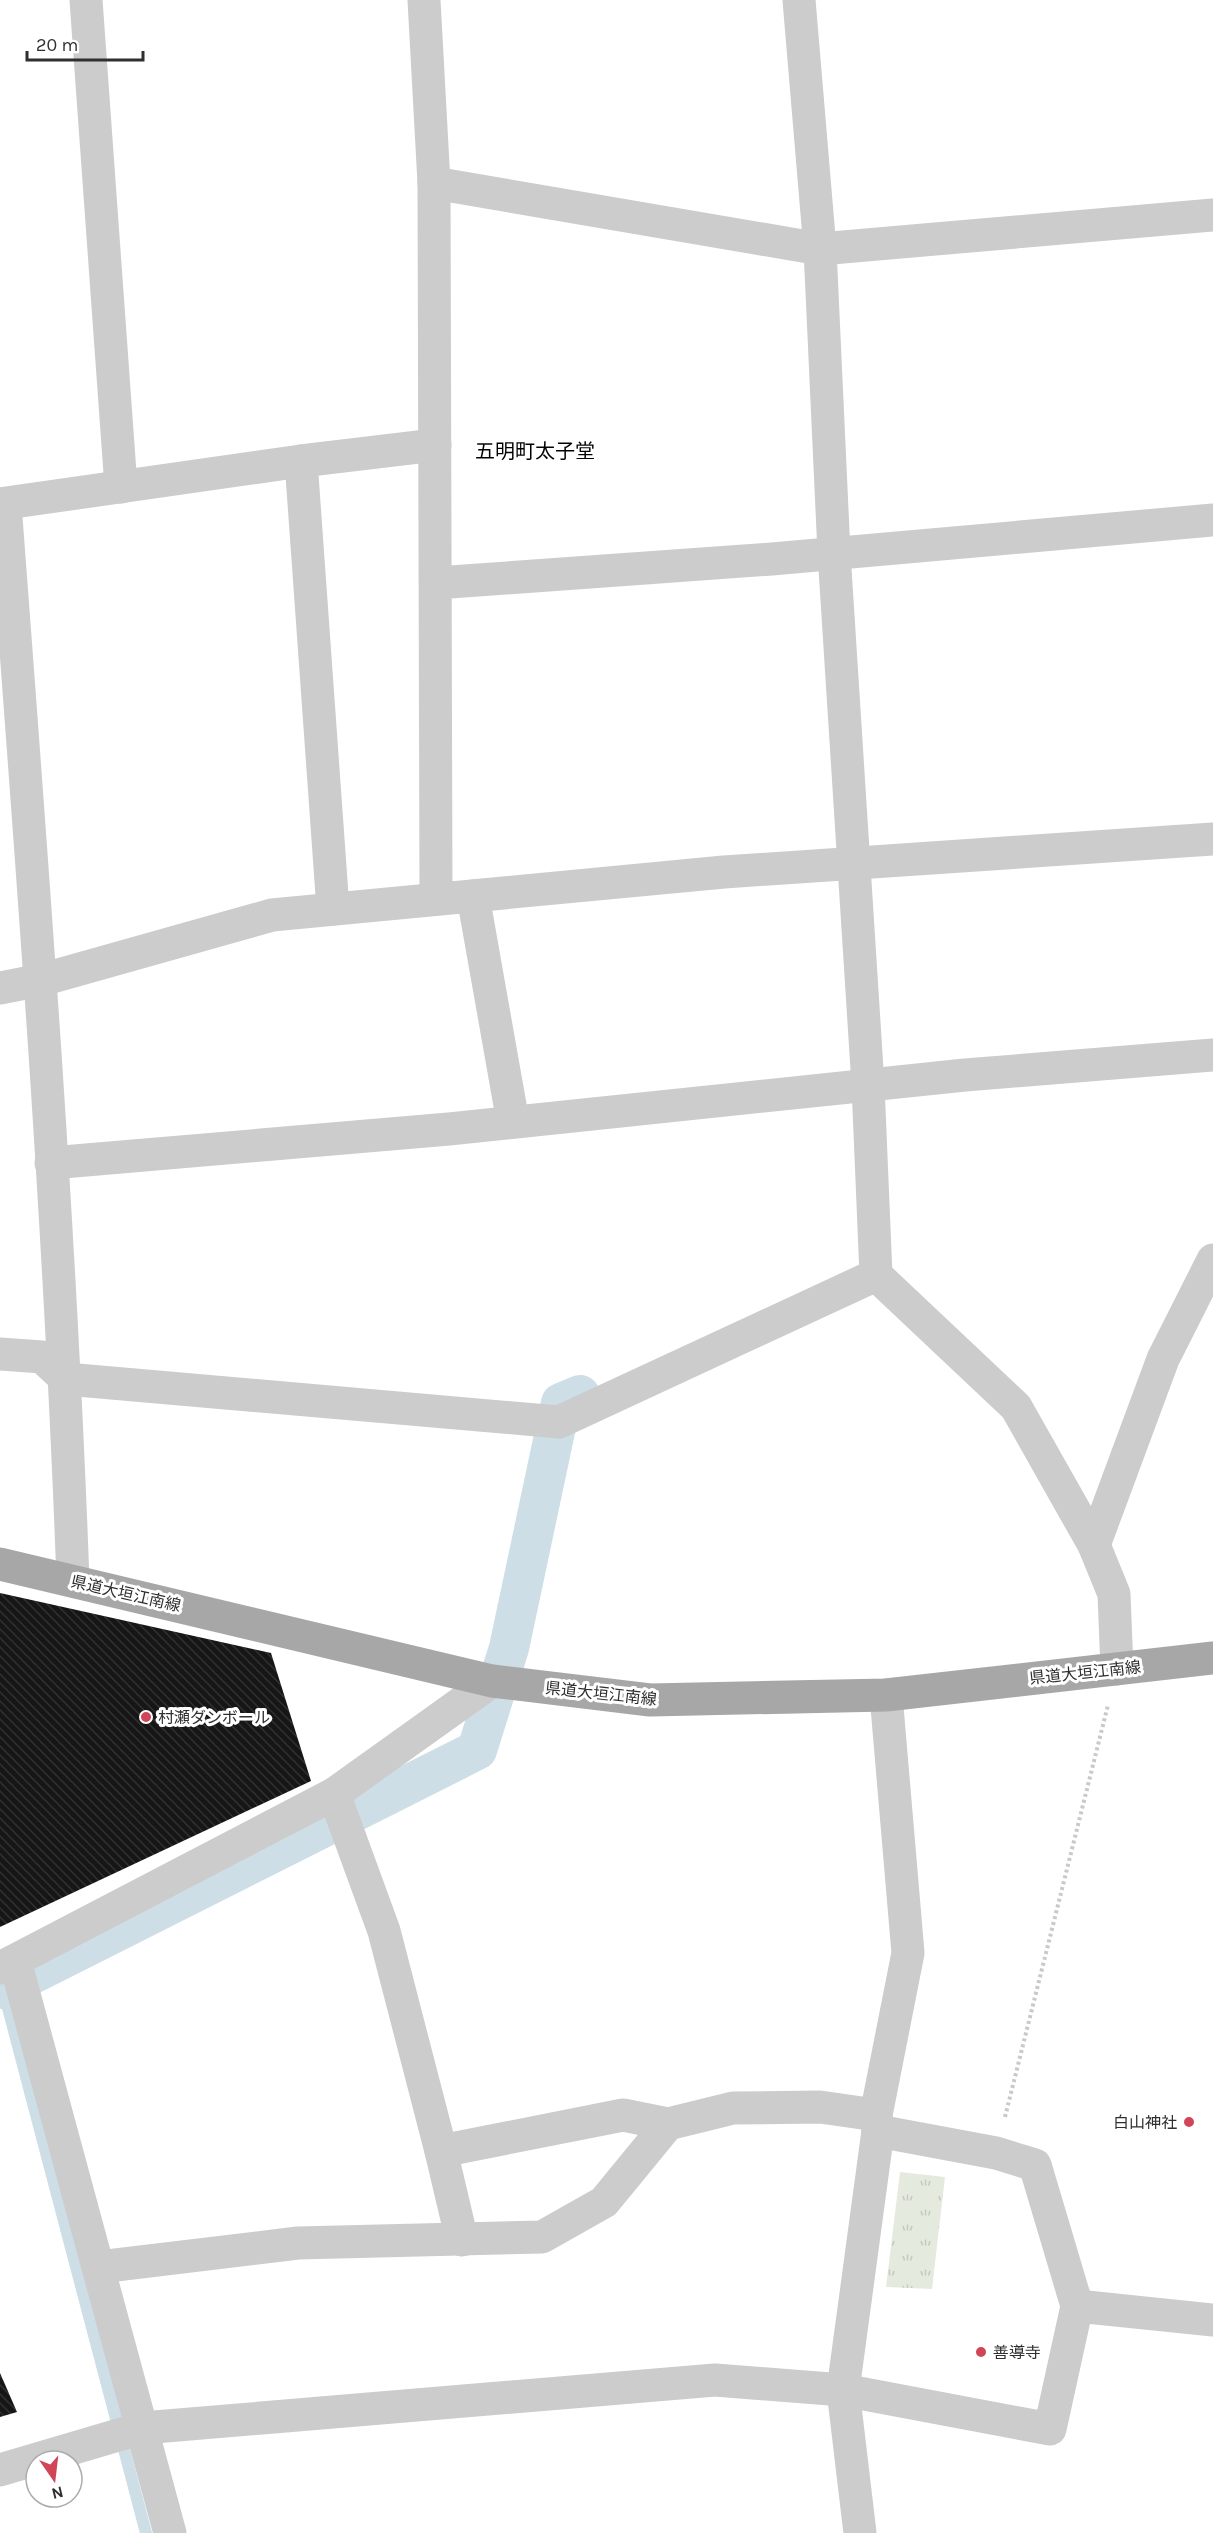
<svg xmlns="http://www.w3.org/2000/svg" width="1213" height="2533" font-family="Karla,'Noto Sans JP',sans-serif">
<defs>
<pattern id="park-tufts" width="24" height="20" patternUnits="userSpaceOnUse" patternTransform="scale(1.5)"><rect width="24" height="20" fill="#e5eade"/><path d="M3 7l-1-3M5 7V3M7 7l1-3M15 17l-1-3M17 17v-4M19 17l1-3" fill="none" stroke="#c5c9bf"/></pattern>
<pattern id="building-back-hatch" width="6" height="6" patternUnits="userSpaceOnUse" patternTransform="scale(1.5)"><rect width="6" height="6" fill="#161616"/><path d="M-1 5l2 2M0 0l6 6M5-1l2 2" fill="none" stroke="#303030"/></pattern>
</defs>
<rect width="100%" height="100%" fill="#fff"/>
<polygon fill="url(#park-tufts)" points="900,2172 945,2177 932,2289 886,2287"/>
<g fill="none" stroke-linecap="round" stroke-linejoin="round">
<polyline stroke="#cddee7" stroke-width="12" points="3,1989 146,2533"/>
<polyline stroke="#cddee7" stroke-width="40" points="3,1989 477,1750 509,1648 561,1403 580,1395"/>
</g>
<g fill="url(#building-back-hatch)">
<polygon points="0,1593 271,1653 311,1781 0,1927"/>
<polygon points="0,2373 17,2412 0,2417"/>
</g>
<g fill="none" stroke-linecap="round" stroke-linejoin="round">
<polyline stroke="#c9c9c9" stroke-width="4" stroke-dasharray="3 3" stroke-linecap="butt" points="1005,2117 1108,1705"/>
<g stroke="#ccc" stroke-width="33">
<polyline points="86,0 121,487"/>
<polyline points="424,0 434,183 436,899"/>
<polyline points="434,183 820,249 1213,215"/>
<polyline points="301,461 333,909"/>
<polyline points="0,504 301,461 435,445"/>
<path d="M 5,504 C 32,863 60,1221 73,1581"/>
<polyline points="436,583 772,559 1213,520"/>
<polyline points="473,896 513,1122"/>
<polyline points="0,988 41,980 272,915 724,872 1213,839"/>
<polyline points="51,1163 449,1129 965,1075 1213,1055"/>
<polyline points="876,1275 1016,1407 1094,1545 1114,1594 1117,1669"/>
<polyline points="0,1354 42,1357 66,1379 559,1422 876,1275 868,1085 834,553 820,249 799,0"/>
<polyline points="1094,1545 1163,1359 1213,1260"/>
<polyline points="334,1794 384,1931 441,2151 462,2240"/>
<polyline points="15,1961 170,2533"/>
<polyline points="0,1968 334,1794 492,1681"/>
<polyline points="441,2151 623,2115 668,2124"/>
<polyline points="99,2267 298,2243 542,2237 604,2202 668,2124 733,2108 820,2107 876,2115"/>
<polyline points="1077,2306 1213,2320"/>
<polyline points="0,2470 142,2428 715,2380 843,2390 1050,2429 1077,2306 1035,2165 996,2153 878,2131"/>
<polyline points="860,2533 843,2390 878,2131 876,2115 908,1953 886,1695"/>
</g>
<polyline stroke="#a7a7a7" stroke-width="33" points="0,1564 492,1681 650,1700 886,1695 1213,1658"/>
</g>
<g fill="#d04658" stroke="#fff" stroke-width="2">
<circle cx="146" cy="1717" r="6"/>
<circle cx="1189" cy="2122" r="6"/>
<circle cx="981" cy="2352" r="6"/>
</g>
<g text-anchor="middle" stroke-width="6" stroke-linejoin="round" paint-order="stroke">
<g font-size="16" fill="#2f2f2f" stroke="#fff">
<text transform="translate(126 1593) rotate(13)" y="6">県道大垣江南線</text>
<text transform="translate(1085 1672) rotate(-6)" y="6">県道大垣江南線</text>
<text transform="translate(601 1693) rotate(6)" y="6">県道大垣江南線</text>
</g>
<g font-size="16" fill="#2f2f2f" stroke="#fff" text-anchor="start">
<text x="158" y="1723">村瀬ダンボール</text>
<text x="1177" y="2128" text-anchor="end">白山神社</text>
<text x="993" y="2358">善導寺</text>
</g>
<g font-size="20" fill="#000" stroke="#fff">
<text x="535" y="458">五明町太子堂</text>
</g>
</g>
<g transform="translate(54 2479) rotate(166)"><circle r="28" fill="#ffffff" stroke="#acacac" stroke-width="1.5"/>
<path d="M0-4.5L10 22L0 15L-10 22Z" fill="#d04658"/>
<text y="-9" font-size="16" font-weight="bold" text-anchor="middle" fill="#2f2f2f">N</text>
</g>
<path d="M27 51v9h116v-9" fill="none" stroke="#2f2f2f" stroke-width="3"/>
<text x="36" y="51" font-size="18" fill="#2f2f2f" stroke="#ffffff" stroke-width="4.5" paint-order="stroke">20 m</text>
</svg>
